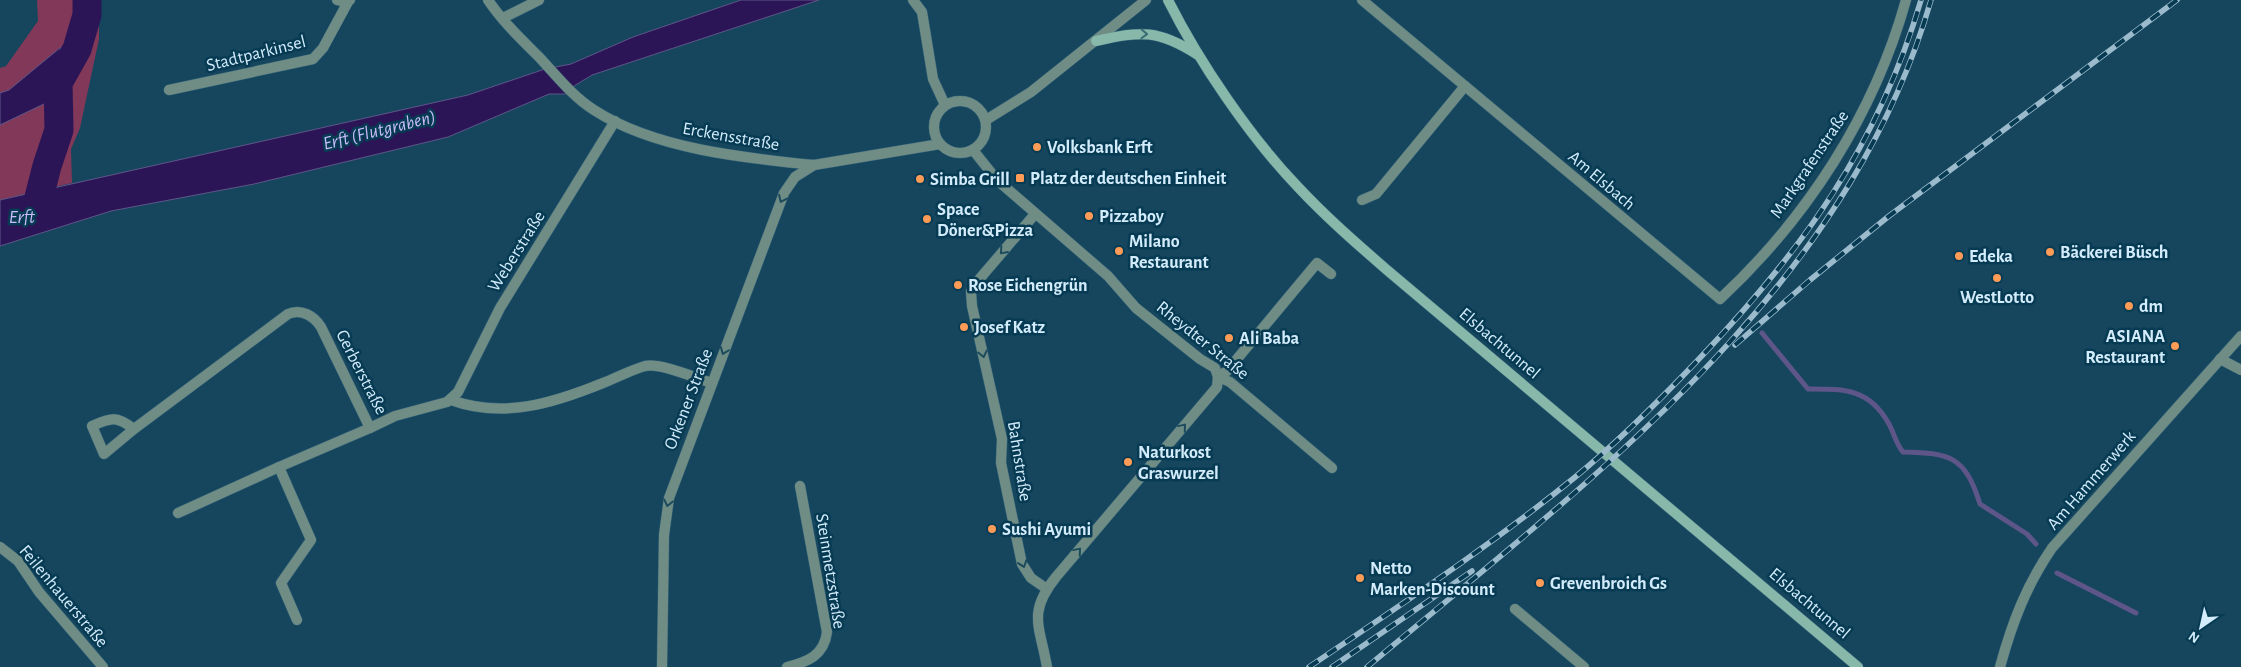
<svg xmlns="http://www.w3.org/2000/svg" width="2241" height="667" font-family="'Alegreya Sans',sans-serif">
<rect width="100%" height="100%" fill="#15465e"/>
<polygon fill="#813859" points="37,0 99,0 99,39 80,128 71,149 72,183 0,200 0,68 6,66 38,21"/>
<g fill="#2c1557" stroke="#5e5688">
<polygon points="741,0 819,0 592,75 574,86 569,94 549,94 448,137 254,184 111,211 0,246 0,200 468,95 545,69 571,64 633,37"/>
<polygon points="61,47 48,102 0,125 0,93 9,90"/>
</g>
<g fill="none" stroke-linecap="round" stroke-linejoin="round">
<g stroke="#5e5688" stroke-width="5">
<path d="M 1762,333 L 1808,389 C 1844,389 1869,388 1889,424 C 1894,433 1896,444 1903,452 C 1950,453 1965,456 1980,504 L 2027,534 L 2036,544"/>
<polyline points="2057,573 2136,613"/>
</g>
<polyline stroke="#2c1557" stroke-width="29" points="36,209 47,166 59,130 58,83 77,49 87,15 87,0"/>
<defs>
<g id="minor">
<polyline points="337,0 345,2 350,0"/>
<path d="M 488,0 C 502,21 521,39 539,57 C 556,75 573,97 594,110 C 654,149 744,158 814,165"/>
<polyline points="913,0 922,12 933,79 945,105"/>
<path d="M 1362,0 L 1720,299 C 1807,218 1874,115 1906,0"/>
<polyline points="503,18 539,0"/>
<polyline points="169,90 313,59 323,48 349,0"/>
<polyline points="1362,200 1376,194 1465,86"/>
<polyline points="1035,214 976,283 971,292 972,306 1002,439 1001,463 1022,564 1031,578 1047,589"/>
<polyline points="2220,359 2241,370"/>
<polyline points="1218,377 1227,371 1317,263 1331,274"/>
<polyline points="1218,377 1230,382 1332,468"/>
<path d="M 451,400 C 503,419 554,403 603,383 C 616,378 631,370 645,366 C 662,363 695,378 712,383"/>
<path d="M 134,429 L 104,454 L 92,426 C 112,417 117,416 134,429 L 288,314 C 301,308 314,316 321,327 L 370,428 L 395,416 L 447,402 L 458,392 L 500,308 L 615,121"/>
<polyline points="178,513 279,467"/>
<polyline points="0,547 18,561 39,592 103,667"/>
<polyline points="1515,609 1584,667"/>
<polyline points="297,620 281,583 311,540 279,467 370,428"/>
<path d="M 787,667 C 807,662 824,656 827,632 L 800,486"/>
</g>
<g id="tertiary">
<circle cx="960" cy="127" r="26"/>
<polyline points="986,120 1031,92 1146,0"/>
<path d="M 973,150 L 997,180 L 1108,276 L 1136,308 L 1200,359 L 1215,368 L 1218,377 L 1217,387 L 1056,577 C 1027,613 1040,626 1047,667"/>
<polyline points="662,667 664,535 669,498 784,193 795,177 814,165 940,144"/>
<path d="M 2000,667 C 2012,623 2026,586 2052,548 L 2241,336"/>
</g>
<g id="secondary">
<path d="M 1168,0 C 1199,62 1250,137 1298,187 C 1326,217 1356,243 1387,270 L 1858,667"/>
<path d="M 1096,41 C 1141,31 1158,29 1198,55"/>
</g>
</defs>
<use href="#minor" stroke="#37647a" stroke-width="11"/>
<use href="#tertiary" stroke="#37647a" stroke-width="11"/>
<use href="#secondary" stroke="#37647a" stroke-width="11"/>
<use href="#minor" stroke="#6f8d84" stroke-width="10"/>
<use href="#tertiary" stroke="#6f8d84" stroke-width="10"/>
<use href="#secondary" stroke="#87b8a9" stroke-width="10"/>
<defs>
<g id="rail">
<polyline points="1735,345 1810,280 1889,216 2177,0"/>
<path d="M 1309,667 C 1399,606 1490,546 1574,478 C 1618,442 1659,401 1698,360 C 1802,251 1878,146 1921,0"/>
<polyline points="1332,667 1472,571"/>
<path d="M 1367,667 C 1589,481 1847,292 1931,0"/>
</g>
</defs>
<use href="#rail" stroke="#9bbbcd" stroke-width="5.5"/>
<use href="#rail" stroke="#073b53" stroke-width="4" stroke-dasharray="11" stroke-linecap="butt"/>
</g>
<defs><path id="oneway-chevron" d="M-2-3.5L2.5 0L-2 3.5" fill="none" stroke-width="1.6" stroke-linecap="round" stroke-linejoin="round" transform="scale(1.25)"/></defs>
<use stroke="#3a6d75" href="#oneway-chevron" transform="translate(1144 34) rotate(2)"/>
<g stroke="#1c4b5d">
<use href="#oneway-chevron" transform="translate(782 199) rotate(115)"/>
<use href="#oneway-chevron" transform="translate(1003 251) rotate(131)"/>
<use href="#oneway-chevron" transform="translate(724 351) rotate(111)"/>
<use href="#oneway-chevron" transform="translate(983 354) rotate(77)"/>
<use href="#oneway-chevron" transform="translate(1183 427) rotate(-50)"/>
<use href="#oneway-chevron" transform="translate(668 503) rotate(103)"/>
<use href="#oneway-chevron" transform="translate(1078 551) rotate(-50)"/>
<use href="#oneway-chevron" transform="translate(1023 564) rotate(71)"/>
</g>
<g fill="#fe9c57" stroke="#073b53" stroke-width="2">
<circle cx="1037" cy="147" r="5"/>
<rect x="1015" y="173" width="10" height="10" rx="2.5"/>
<circle cx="920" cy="179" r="5"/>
<circle cx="1089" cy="216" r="5"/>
<circle cx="927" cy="219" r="5"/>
<circle cx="1119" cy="251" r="5"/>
<circle cx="2050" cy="252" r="5"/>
<circle cx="1959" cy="256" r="5"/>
<circle cx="1997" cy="278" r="5"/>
<circle cx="958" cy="285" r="5"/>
<circle cx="2129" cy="306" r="5"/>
<circle cx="964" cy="327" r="5"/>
<circle cx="1229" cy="338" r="5"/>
<circle cx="2175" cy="346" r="5"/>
<circle cx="1128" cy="462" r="5"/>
<circle cx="992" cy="529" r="5"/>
<circle cx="1360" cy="578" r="5"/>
<circle cx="1540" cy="583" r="5"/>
</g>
<g text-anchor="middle" stroke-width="5" stroke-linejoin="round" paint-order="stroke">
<g font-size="18" fill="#d3ecfb" stroke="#073b53">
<text transform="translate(256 53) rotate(-14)" y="6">Stadtparkinsel</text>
<text transform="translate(731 136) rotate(10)" y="6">Erckensstraße</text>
<text transform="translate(1809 164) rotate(-56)" y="6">Markgrafenstraße</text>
<text transform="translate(1602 180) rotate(40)" y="6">Am Elsbach</text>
<text transform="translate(516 251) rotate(-58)" y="6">Weberstraße</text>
<text transform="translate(1203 340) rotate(39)" y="6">Rheydter Straße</text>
<text transform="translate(1500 343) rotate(40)" y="6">Elsbachtunnel</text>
<text transform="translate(362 372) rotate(63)" y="6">Gerberstraße</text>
<text transform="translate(688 399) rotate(-69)" y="6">Orkener Straße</text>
<text transform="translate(1020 461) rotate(81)" y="6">Bahnstraße</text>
<text transform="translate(2091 480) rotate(-49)" y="6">Am Hammerwerk</text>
<text transform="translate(831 571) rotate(81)" y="6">Steinmetzstraße</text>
<text transform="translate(64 596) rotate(50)" y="6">Feilenhauerstraße</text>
<text transform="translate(1810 603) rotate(40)" y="6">Elsbachtunnel</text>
</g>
<g font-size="18" font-weight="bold" fill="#d3ecfb" stroke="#073b53" text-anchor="start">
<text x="1047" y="153">Volksbank Erft</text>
<text x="1030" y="184">Platz der deutschen Einheit</text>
<text x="930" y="185">Simba Grill</text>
<text x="937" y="215">Space<tspan x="937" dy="21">Döner&amp;Pizza</tspan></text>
<text x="1099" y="222">Pizzaboy</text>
<text x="1129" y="247">Milano<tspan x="1129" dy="21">Restaurant</tspan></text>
<text x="2060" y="258">Bäckerei Büsch</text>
<text x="1969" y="262">Edeka</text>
<text x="968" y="291">Rose Eichengrün</text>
<text x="1997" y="303" text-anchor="middle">WestLotto</text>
<text x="2139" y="312">dm</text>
<text x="974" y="333">Josef Katz</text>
<text x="2165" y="342" text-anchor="end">ASIANA<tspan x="2165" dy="21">Restaurant</tspan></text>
<text x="1239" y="344">Ali Baba</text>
<text x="1138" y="458">Naturkost<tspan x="1138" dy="21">Graswurzel</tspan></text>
<text x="1002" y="535">Sushi Ayumi</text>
<text x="1370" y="574">Netto<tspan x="1370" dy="21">Marken-Discount</tspan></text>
<text x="1550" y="589">Grevenbroich Gs</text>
</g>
<g font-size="19" font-style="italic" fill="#cabdfa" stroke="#073b53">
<text transform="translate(379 129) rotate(-14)" y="7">Erft (Flutgraben)</text>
<text x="22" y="223">Erft</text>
</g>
</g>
<g transform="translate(2201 627) rotate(214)" stroke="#073b53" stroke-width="4" paint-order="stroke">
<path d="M0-4L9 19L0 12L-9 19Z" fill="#d3ecfb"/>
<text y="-8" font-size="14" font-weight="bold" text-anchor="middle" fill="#d3ecfb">N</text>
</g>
</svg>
